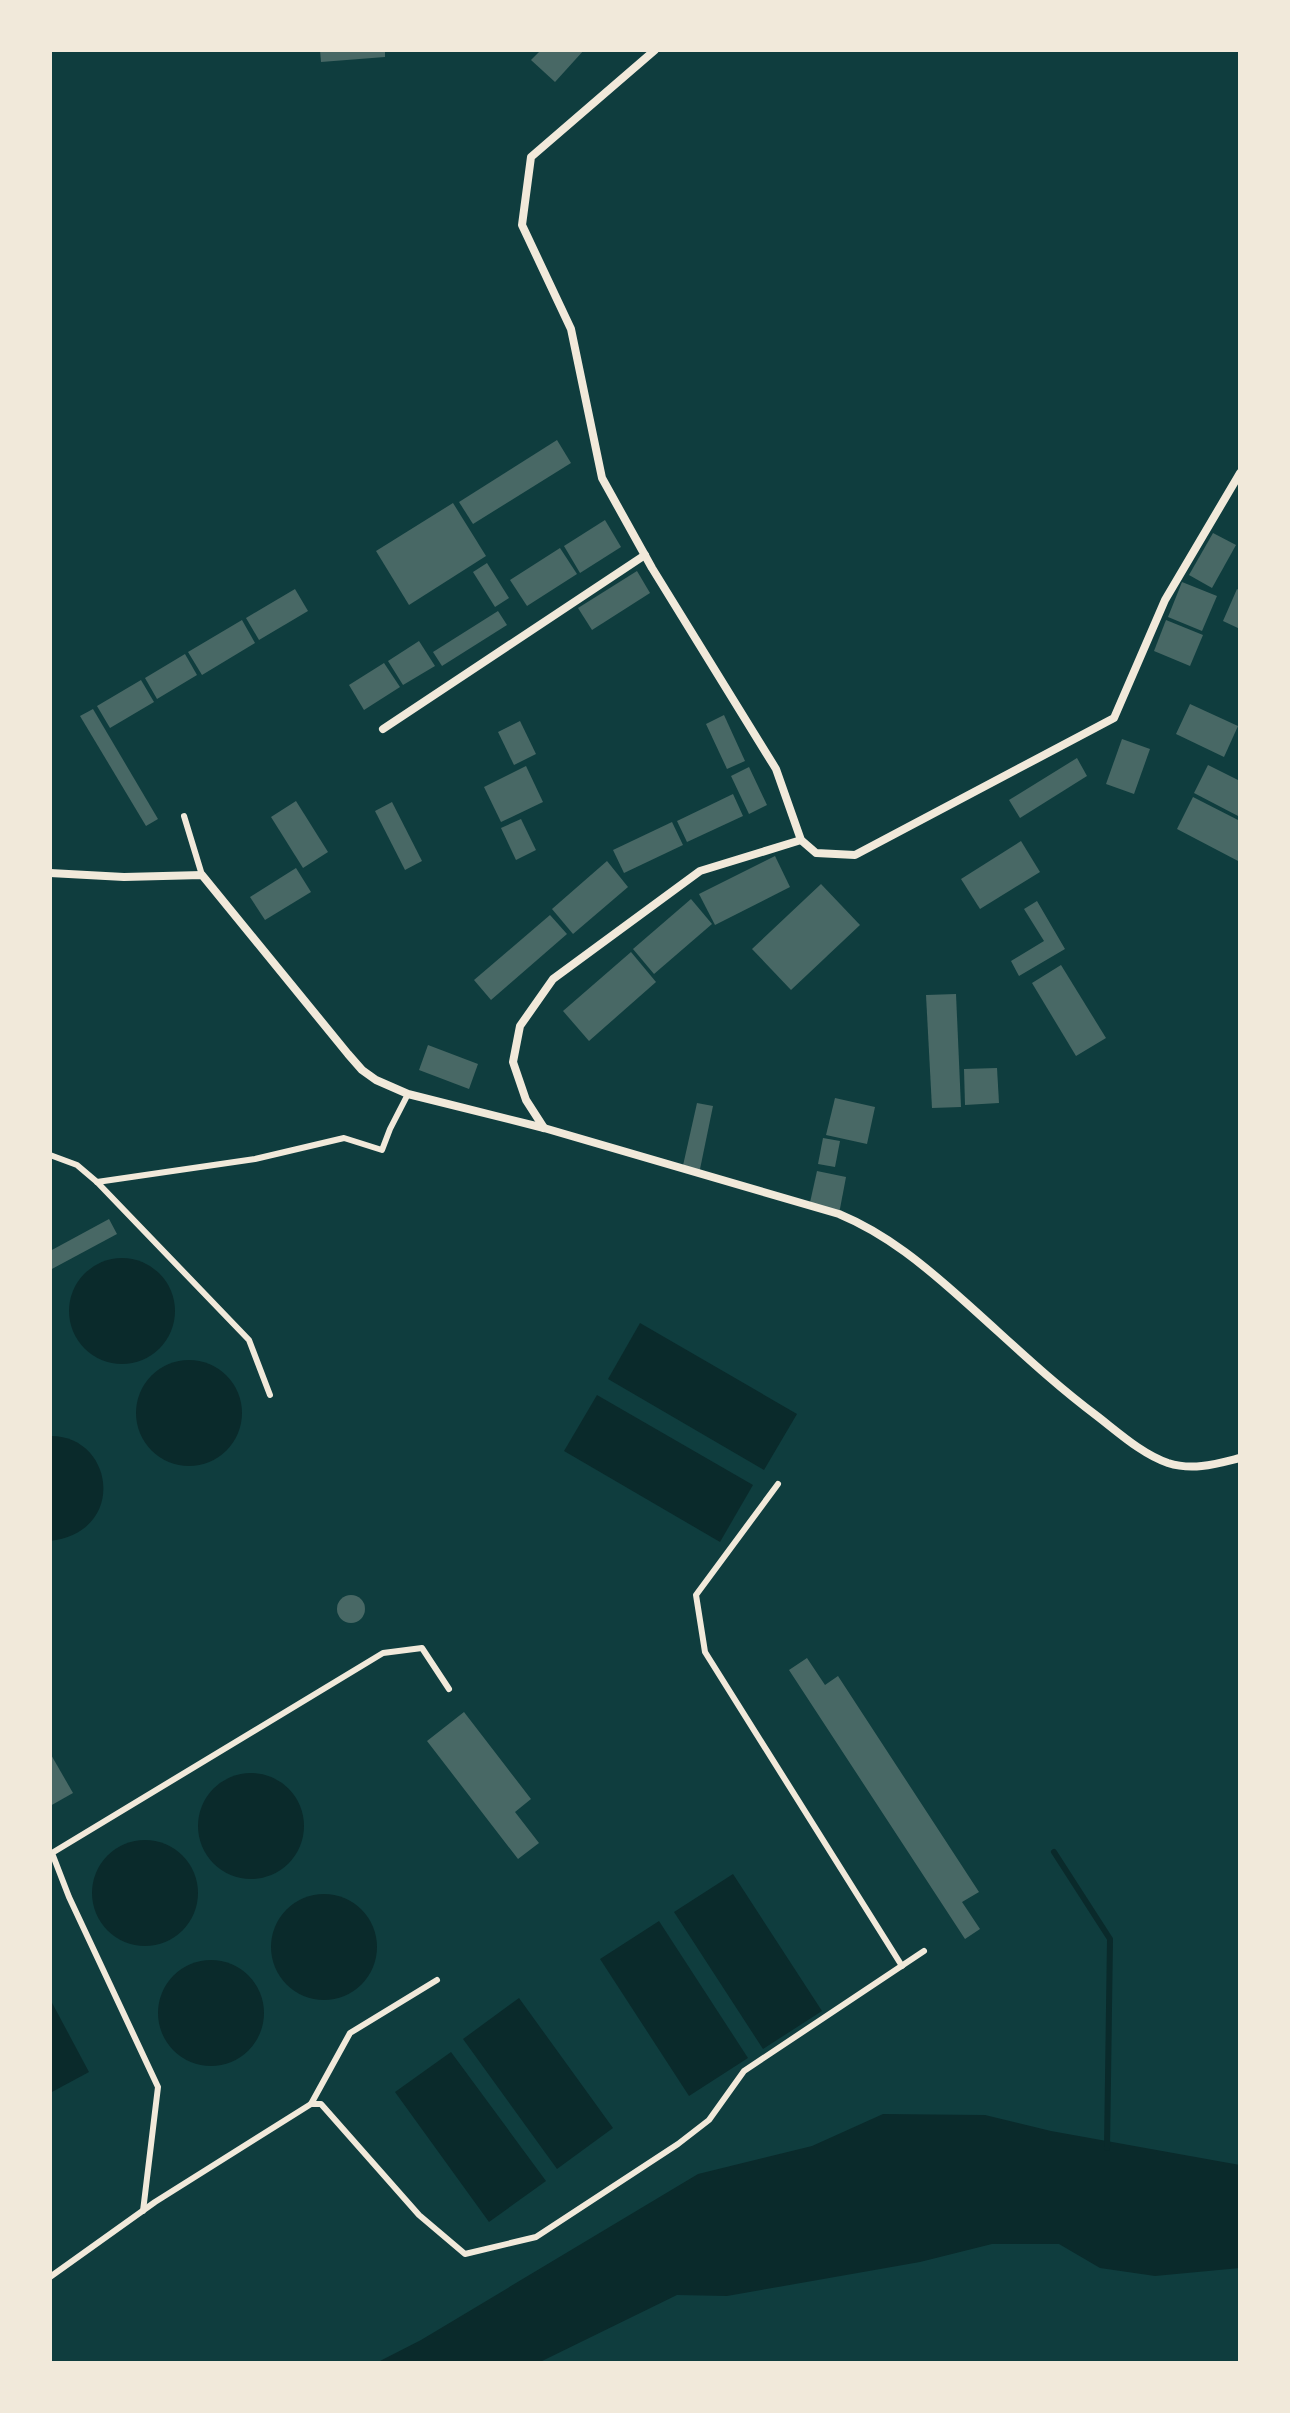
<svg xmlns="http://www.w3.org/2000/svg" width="1290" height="2413" font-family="Helvetica,sans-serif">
<rect width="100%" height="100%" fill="#0f3d3e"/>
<g fill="#0a2a2b">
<circle cx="122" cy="1311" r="53"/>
<polygon points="640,1323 797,1414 764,1470 608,1379"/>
<circle cx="189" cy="1413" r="53"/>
<polygon points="597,1395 753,1485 720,1542 564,1451"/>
<path d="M 50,1436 C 114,1435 128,1532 50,1541 Z"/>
<circle cx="251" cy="1826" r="53"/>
<circle cx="145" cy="1893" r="53"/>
<polygon points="733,1874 822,2011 763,2049 674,1912"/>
<circle cx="324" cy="1947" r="53"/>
<polygon points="659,1921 748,2058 689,2096 600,1959"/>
<circle cx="211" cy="2013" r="53"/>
<polygon points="519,1998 613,2128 557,2169 463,2039"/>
<polygon points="50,1999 89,2072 50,2093"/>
<polygon points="451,2052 546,2181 489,2222 395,2092"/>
<polygon points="883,2114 985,2115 1051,2131 1240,2165 1240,2268 1155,2276 1100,2268 1059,2244 992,2244 920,2262 727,2296 677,2295 538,2363 376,2363 421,2340 698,2174 812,2146"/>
</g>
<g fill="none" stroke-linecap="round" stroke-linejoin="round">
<polyline stroke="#0a2a2b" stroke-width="6" points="1054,1852 1110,1939 1107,2148"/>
</g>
<g fill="#486865">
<polygon points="320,50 385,50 385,57 321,62"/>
<polygon points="541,50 584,50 555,82 531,60"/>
<polygon points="557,440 571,463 473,524 459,502"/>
<polygon points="453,503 486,556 409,605 376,551"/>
<polygon points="605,520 621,547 580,573 564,546"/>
<polygon points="1213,533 1236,545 1212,588 1189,575"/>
<polygon points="560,548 577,574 527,606 510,580"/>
<polygon points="487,563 509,598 495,607 473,572"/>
<polygon points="637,571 650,593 592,630 578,608"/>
<polygon points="1182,582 1217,596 1202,631 1168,617"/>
<polygon points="295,589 308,611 259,640 246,618"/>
<polygon points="1237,589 1240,591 1240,629 1223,621"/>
<polygon points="498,611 507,625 442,666 433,652"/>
<polygon points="242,620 255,643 202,675 188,652"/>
<polygon points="1166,620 1203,635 1190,666 1154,651"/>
<polygon points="419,641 435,666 403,685 388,661"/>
<polygon points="185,654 197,675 157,699 145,678"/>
<polygon points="384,663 400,687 364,710 349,685"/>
<polygon points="141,680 154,702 110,728 97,706"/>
<polygon points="1190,704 1238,726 1224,757 1176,734"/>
<polygon points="93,709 158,819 146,826 80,716"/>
<polygon points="724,715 745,761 727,769 706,724"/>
<polygon points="520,721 536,754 514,765 498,732"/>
<polygon points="1122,739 1150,749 1134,794 1106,784"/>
<polygon points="1077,758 1087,776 1020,818 1009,800"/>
<polygon points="1208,765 1240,781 1240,817 1194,793"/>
<polygon points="526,766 543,802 501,822 484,787"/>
<polygon points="749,767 767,805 749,814 731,776"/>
<polygon points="733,794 743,816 687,842 677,821"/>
<polygon points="1193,797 1240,821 1240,862 1177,829"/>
<polygon points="296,801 328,852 303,868 271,817"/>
<polygon points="392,802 422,861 405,870 375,811"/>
<polygon points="521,819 536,850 516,860 501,828"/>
<polygon points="672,822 683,845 624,873 613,850"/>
<polygon points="1021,841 1040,872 980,909 961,879"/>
<polygon points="775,856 790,887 715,925 699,894"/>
<polygon points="607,861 628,887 573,934 552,909"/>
<polygon points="296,868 311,892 265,920 250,897"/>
<polygon points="821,884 860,925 791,990 752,949"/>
<polygon points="691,899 712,924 654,974 633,949"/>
<polygon points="1037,901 1065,949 1019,976 1011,961 1044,941 1024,909"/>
<polygon points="550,915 567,934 491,1000 474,980"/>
<polygon points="631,952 656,982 589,1041 563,1011"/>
<polygon points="1061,965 1106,1038 1076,1056 1032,983"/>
<polygon points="956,994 961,1107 932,1108 926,995"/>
<polygon points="428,1045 478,1064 469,1089 419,1070"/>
<polygon points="997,1068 999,1103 965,1105 964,1069"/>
<polygon points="835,1098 875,1107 867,1144 826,1135"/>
<polygon points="697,1103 713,1106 699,1174 682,1170"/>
<polygon points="823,1138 840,1141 835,1167 818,1164"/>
<polygon points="817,1171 846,1177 839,1214 809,1207"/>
<polygon points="109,1219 117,1234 50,1270 50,1251"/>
<circle cx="351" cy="1609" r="14"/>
<polygon points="807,1658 825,1685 838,1676 979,1892 962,1902 980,1929 965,1939 789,1670"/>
<polygon points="464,1712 531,1799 515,1812 539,1843 518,1859 427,1741"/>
<polygon points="50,1753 73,1793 50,1806"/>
</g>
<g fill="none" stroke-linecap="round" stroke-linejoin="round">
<g stroke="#f1e9da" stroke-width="6">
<polyline points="184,816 202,875"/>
<polyline points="50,1155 77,1165 97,1182 249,1340 270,1395"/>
<polyline points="97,1182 255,1159 344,1138 382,1150 390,1129 408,1094"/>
<polyline points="778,1484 696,1595 705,1652 902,1966"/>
<polyline points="311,2104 321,2104 419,2215 465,2254 536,2237 678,2144 709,2120 744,2071 924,1951"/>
<polyline points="143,2211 158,2087 69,1897 52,1853 383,1653 422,1648 449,1689"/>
<polyline points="50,2277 155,2202 311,2104 350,2033 437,1980"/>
</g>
<g stroke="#f1e9da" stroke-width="8">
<polyline points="655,50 531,157 522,225 571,329 602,478 652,568 776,769 801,840 816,853 855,855 1114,718 1165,600 1240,473"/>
<polyline points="383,729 645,555"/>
<path d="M 50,873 L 124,877 L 202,875 L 348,1054 L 362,1070 L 376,1080 L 408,1094 L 544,1128 L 839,1214 C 887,1234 925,1266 963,1300 C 1007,1339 1050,1381 1097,1416 C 1119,1433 1142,1454 1168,1463 C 1193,1471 1216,1464 1240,1458"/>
<polyline points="544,1128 526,1100 513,1062 520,1026 553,979 700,871 801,840"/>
</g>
</g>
<rect width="1290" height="2413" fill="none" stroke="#f1e9da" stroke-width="104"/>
</svg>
